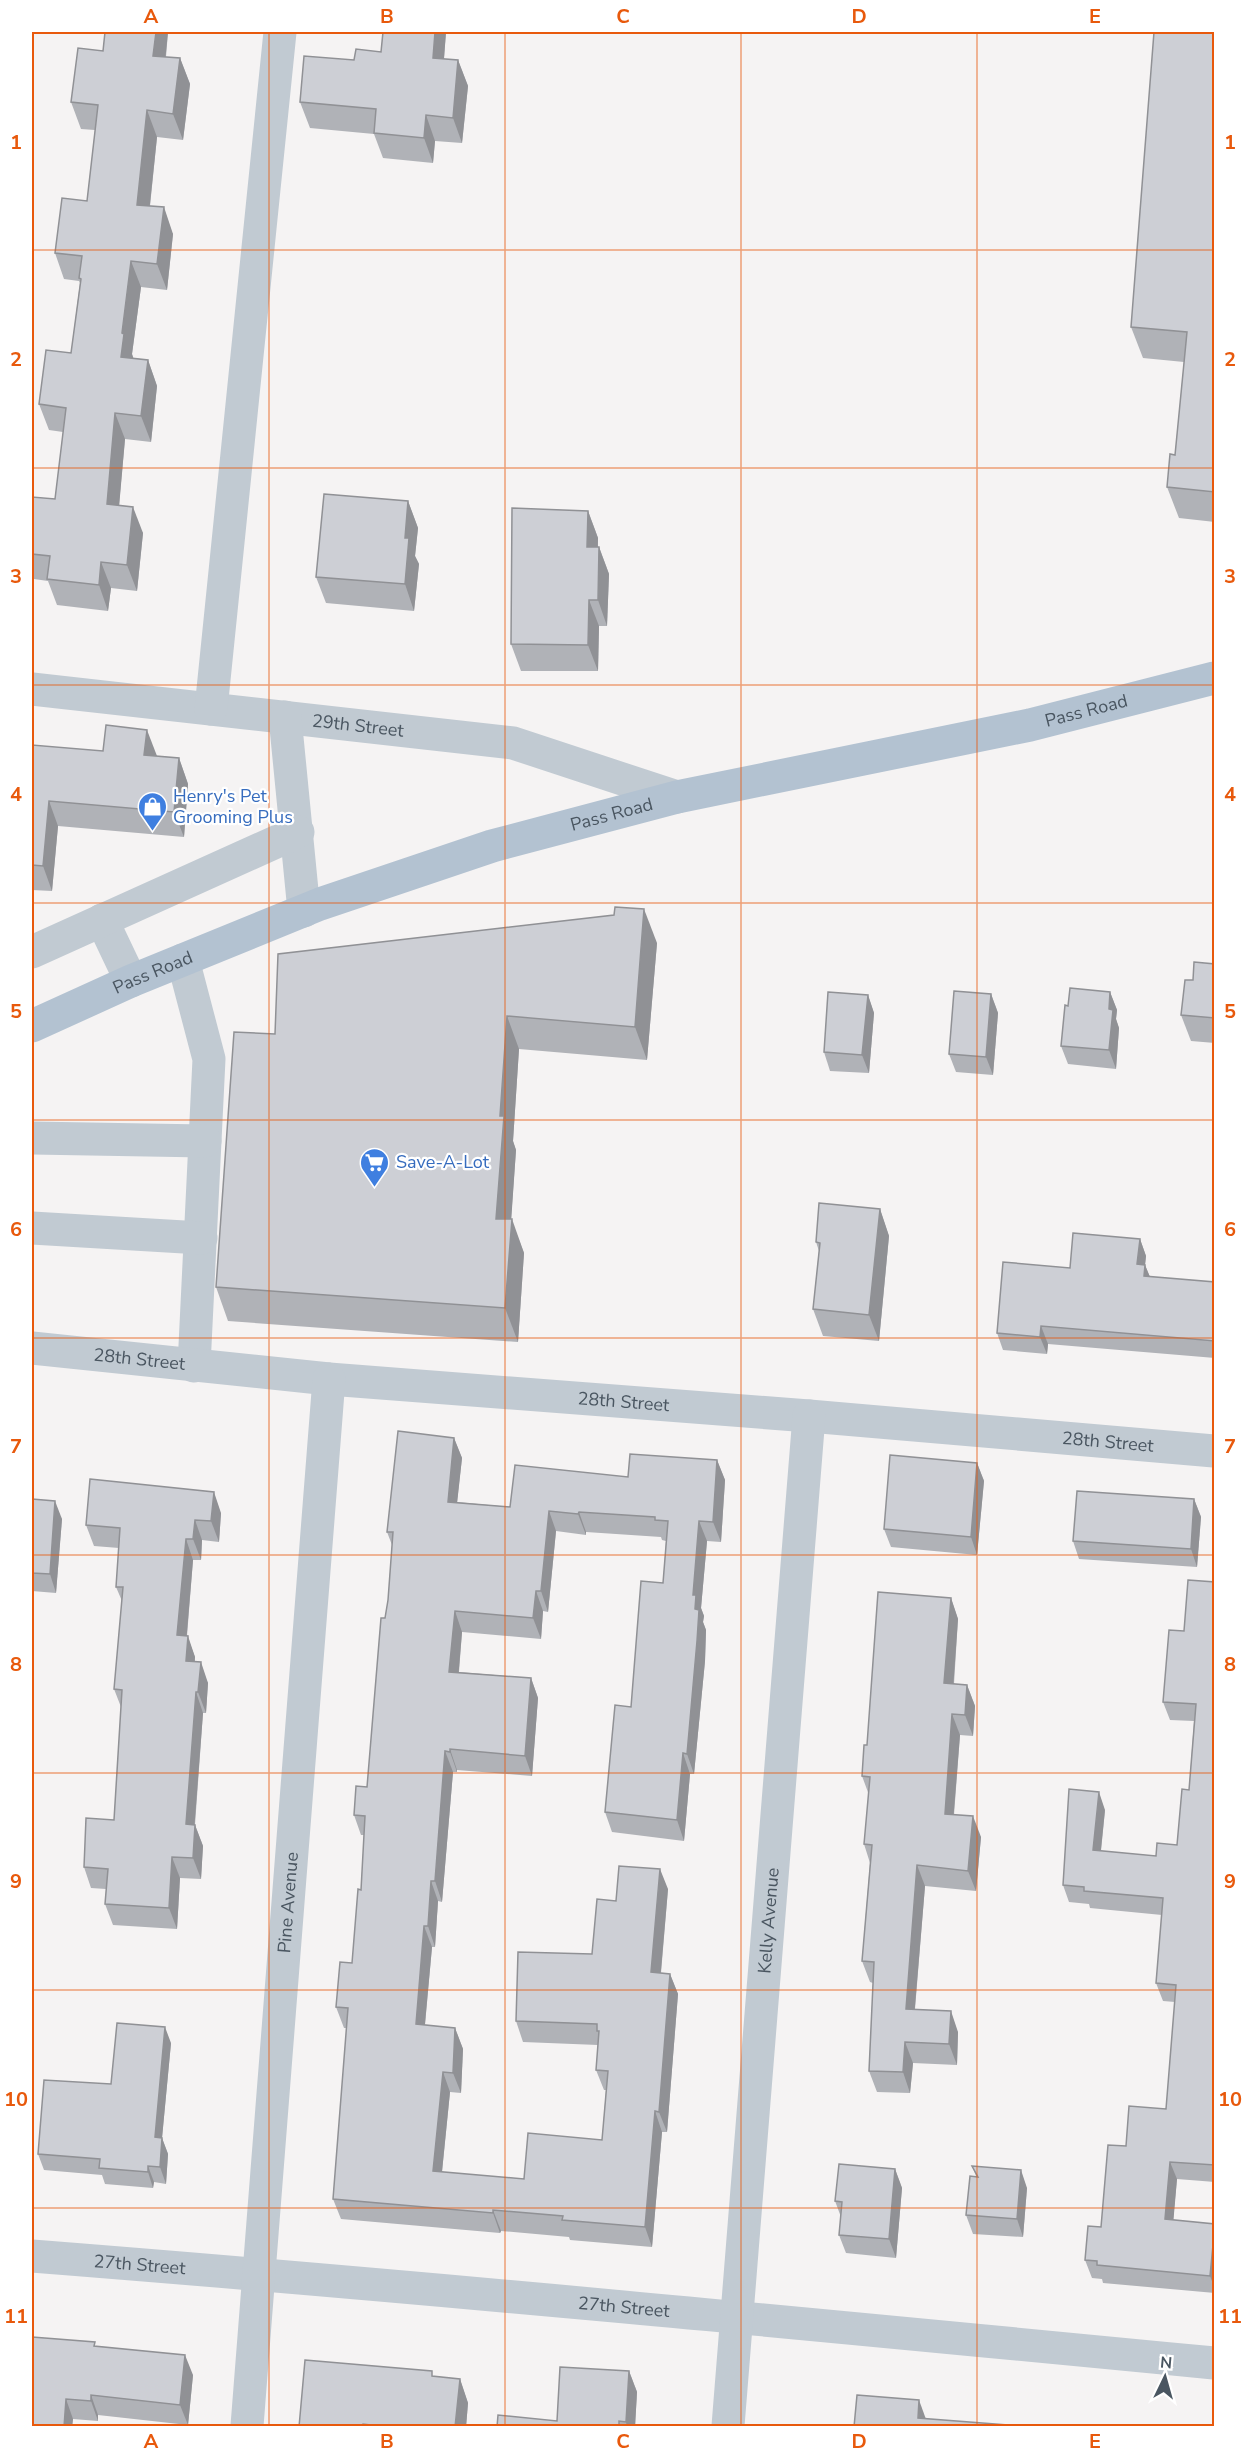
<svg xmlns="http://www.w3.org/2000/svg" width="1246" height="2458" font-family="'Nunito Sans',sans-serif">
<rect width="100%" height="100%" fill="#f5f3f3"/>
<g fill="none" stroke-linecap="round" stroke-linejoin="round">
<g stroke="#c1cad2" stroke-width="33">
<path id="s1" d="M 32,689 L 513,743 L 677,797"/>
<polyline points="211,709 280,32"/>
<polyline points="285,717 304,911"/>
<polyline points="102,920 131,981"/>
<polyline points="32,952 298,832"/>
<polyline points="183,960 209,1059 194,1366"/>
<polyline points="32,1138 205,1141"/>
<polyline points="32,1228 201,1238"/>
<path id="s2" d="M 32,1348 L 329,1379 L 809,1416 L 1214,1451"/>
<path id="s3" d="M 32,2256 C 426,2287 820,2325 1214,2363"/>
<path id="s4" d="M 247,2426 L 329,1379"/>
<path id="s5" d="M 728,2426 L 809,1416"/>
</g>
<path stroke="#b3c2d1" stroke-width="33" id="s6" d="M 32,1026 L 131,981 L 320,904 L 492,846 L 677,797 L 1030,725 L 1214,678"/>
</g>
<g fill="#b0b2b7">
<polygon points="105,32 168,32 166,57 180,58 190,84 183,140 157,137 150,206 173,234 167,290 141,287 132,354 133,358 148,360 157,386 151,442 125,439 119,505 143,533 137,591 111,588 108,611 57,605 48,581 34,579 32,573 32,497 55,499 63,432 49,430 39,404 71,353 80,283 79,281 64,279 55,253 87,201 95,130 81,129 71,102 103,51"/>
<polygon points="383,32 446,32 444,59 458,60 468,86 462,143 435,141 433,163 383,158 374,134 310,128 300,102 354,60 381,52"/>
<polygon points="1215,32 1215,522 1179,518 1167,487 1175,455 1184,362 1143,358 1131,327"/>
<polygon points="408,501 418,528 415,556 419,564 414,611 326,603 316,577"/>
<polygon points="588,511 598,538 598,547 599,547 609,574 607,626 599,626 598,671 521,671 511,644"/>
<polygon points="32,745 179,758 188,784 184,837 58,826 52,891 32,890"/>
<polygon points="657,943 647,1060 519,1049 513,1141 516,1150 511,1219 524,1253 518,1342 228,1321 216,1287 275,1034"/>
<polygon points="1215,964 1215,1043 1191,1041 1181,1015 1193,980"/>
<polygon points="1110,992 1117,1010 1116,1019 1119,1028 1116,1069 1068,1064 1061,1046 1068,1006"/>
<polygon points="991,994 998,1013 993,1075 956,1072 949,1054"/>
<polygon points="868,995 874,1013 869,1073 830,1071 824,1052"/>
<polygon points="880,1209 889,1236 879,1341 823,1336 813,1309 819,1251 816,1242"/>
<polygon points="1140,1239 1146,1256 1145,1265 1150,1277 1215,1282 1215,1358 1048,1344 1047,1354 1003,1350 997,1333 1070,1268"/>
<polygon points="454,1438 462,1458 457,1502 510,1507 628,1477 717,1460 725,1480 721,1542 707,1541 701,1608 704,1616 703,1622 706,1630 705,1661 694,1774 690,1774 684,1841 612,1832 605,1812 663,1583 666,1541 662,1540 661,1537 586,1532 586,1535 556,1531 548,1612 543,1611 541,1639 462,1632 459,1672 531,1678 538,1698 532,1776 457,1770 457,1772 453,1772 442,1902 438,1901 435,1947 432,1947 425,2025 455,2028 463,2049 461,2093 450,2092 442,2172 524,2179 602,2140 606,2090 604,2090 596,2070 598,2045 523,2042 516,2021 592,1954 616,1901 668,1889 661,1973 670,1974 678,1994 667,2132 662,2132 652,2247 570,2240 569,2237 501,2231 500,2233 341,2219 333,2199 347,2028 344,2028 336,2007 352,1963 361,1890 364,1835 361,1835 354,1815 367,1787 385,1618 388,1600 392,1545 387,1532"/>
<polygon points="977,1463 984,1481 977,1555 891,1547 884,1529"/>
<polygon points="32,1499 62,1519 56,1593 32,1591"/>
<polygon points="1194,1499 1201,1517 1197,1567 1079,1559 1073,1541"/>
<polygon points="221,1513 219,1542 202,1540 201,1560 193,1560 187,1636 195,1657 195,1662 208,1683 206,1713 203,1713 195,1825 203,1846 201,1879 180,1878 177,1929 113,1925 105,1904 106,1889 91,1888 84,1867 114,1820 121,1707 114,1689 122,1601 116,1587 119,1548 94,1546 86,1525"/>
<polygon points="1215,1582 1215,2182 1177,2179 1173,2220 1215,2224 1215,2293 1103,2283 1102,2279 1092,2278 1085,2260 1101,2227 1126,2146 1166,2109 1175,2002 1163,2001 1156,1983 1162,1915 1090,1908 1089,1904 1069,1902 1063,1885 1105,1810 1101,1851 1156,1856 1177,1845 1189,1790 1194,1721 1170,1720 1163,1702"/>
<polygon points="951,1598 958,1619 954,1684 967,1685 975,1706 973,1736 960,1735 954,1815 981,1837 976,1891 925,1886 915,2009 958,2032 957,2065 913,2063 910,2093 877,2092 869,2071 873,1983 870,1982 862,1961 870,1863 864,1844 869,1795 862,1776 867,1745"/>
<polygon points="171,2043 162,2138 168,2154 166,2184 154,2182 153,2188 105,2184 102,2175 44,2170 38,2154 111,2084"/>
<polygon points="972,2166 1027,2188 1023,2237 973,2234 966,2215 976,2176"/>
<polygon points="895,2169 902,2188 896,2258 846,2253 839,2235 841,2217 835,2201"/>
<polygon points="96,2347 193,2375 188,2425 98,2415 98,2421 73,2419 72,2427 32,2427"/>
<polygon points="629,2371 637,2392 635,2427 497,2427 557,2421"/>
<polygon points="434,2376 460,2379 468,2403 466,2427 299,2427"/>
</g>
<g fill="#909195">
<polygon points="156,32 168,32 163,82 153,56"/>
<polygon points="435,32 446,32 442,84 433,58"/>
<polygon points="180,58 190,84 183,140 173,114"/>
<polygon points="458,60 468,86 462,143 453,118"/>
<polygon points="147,110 157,137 147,232 137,205"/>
<polygon points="426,115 435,141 433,163 424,138"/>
<polygon points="164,207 173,234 167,290 157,264"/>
<polygon points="131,261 141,287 132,354 134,360 121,357 122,333"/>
<polygon points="148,360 157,386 151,442 141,416"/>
<polygon points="115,413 125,439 117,530 107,504"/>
<polygon points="408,501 418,528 415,556 419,564 414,611 405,584 405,538"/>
<polygon points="133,507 143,533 137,591 127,565"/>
<polygon points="588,511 598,538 597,573 587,547"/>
<polygon points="599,547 609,574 607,626 598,600"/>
<polygon points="101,562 111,588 108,611 99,585"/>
<polygon points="589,600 599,626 598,671 588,645"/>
<polygon points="147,730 157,756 144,755"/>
<polygon points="179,758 188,784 184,837 174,812"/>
<polygon points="49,801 58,826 52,891 43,866"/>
<polygon points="644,909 657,943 647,1060 635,1027"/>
<polygon points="1110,992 1117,1010 1116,1019 1119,1028 1116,1069 1109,1050 1109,1009"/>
<polygon points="991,994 998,1013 993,1075 986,1057"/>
<polygon points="868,995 874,1013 869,1073 862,1055"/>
<polygon points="507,1016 519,1049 513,1141 516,1150 509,1252 496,1219 500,1116"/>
<polygon points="880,1209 889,1236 879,1341 869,1315"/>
<polygon points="512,1219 524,1253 518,1342 505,1308"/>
<polygon points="1140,1239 1146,1256 1145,1265 1152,1282 1150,1294 1137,1264"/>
<polygon points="1041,1326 1048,1344 1047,1354 1040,1337"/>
<polygon points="454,1438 462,1458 455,1522 448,1502"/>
<polygon points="717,1460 725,1480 721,1542 713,1522"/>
<polygon points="977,1463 984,1481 977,1555 971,1537"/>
<polygon points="214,1492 221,1513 219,1542 211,1521"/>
<polygon points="1194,1499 1201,1517 1197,1567 1191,1549"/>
<polygon points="55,1501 62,1519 56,1593 50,1574"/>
<polygon points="549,1511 556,1531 548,1612 541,1591"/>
<polygon points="579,1512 586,1532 586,1535 578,1514"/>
<polygon points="195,1520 202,1540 201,1560 193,1539"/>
<polygon points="699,1521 707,1541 701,1608 704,1616 703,1622 706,1630 705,1661 694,1774 687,1754 695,1609 693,1595"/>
<polygon points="186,1539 193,1560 185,1656 177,1635"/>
<polygon points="536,1591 543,1611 541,1639 533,1618"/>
<polygon points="951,1598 958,1619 952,1704 944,1683"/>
<polygon points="455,1611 462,1632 457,1692 449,1672"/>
<polygon points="188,1636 195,1657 193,1682 186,1661"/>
<polygon points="201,1662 208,1683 206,1713 198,1692"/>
<polygon points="531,1678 538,1698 532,1776 525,1756"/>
<polygon points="967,1685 975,1706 973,1736 965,1715"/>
<polygon points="196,1692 203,1713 193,1845 186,1824"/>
<polygon points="952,1714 960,1735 952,1835 945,1814"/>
<polygon points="450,1749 457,1770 457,1772 450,1752"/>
<polygon points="445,1751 453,1772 442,1902 435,1881"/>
<polygon points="683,1753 690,1774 684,1841 677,1820"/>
<polygon points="1099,1792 1105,1810 1099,1868 1093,1850"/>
<polygon points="973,1816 981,1837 976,1891 968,1871"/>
<polygon points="195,1825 203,1846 201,1879 193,1858"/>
<polygon points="172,1857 180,1878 177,1929 169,1908"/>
<polygon points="917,1865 925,1886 913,2030 906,2009"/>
<polygon points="660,1869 668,1889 659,1993 651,1972"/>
<polygon points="431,1881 438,1901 435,1947 428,1926"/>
<polygon points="424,1926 432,1947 423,2045 416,2024"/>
<polygon points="670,1974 678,1994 667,2132 659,2112"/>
<polygon points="951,2011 958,2032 957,2065 949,2044"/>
<polygon points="165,2027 171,2043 162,2138 168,2154 166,2184 160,2167 155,2137"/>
<polygon points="455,2028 463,2049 461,2093 453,2073"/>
<polygon points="905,2042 913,2063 910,2093 903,2072"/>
<polygon points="443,2072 450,2092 440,2191 433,2171"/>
<polygon points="655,2111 662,2132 652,2247 645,2227"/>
<polygon points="1170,2162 1177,2179 1172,2237 1165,2219"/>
<polygon points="148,2166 154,2182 153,2188 148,2172"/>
<polygon points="895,2169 902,2188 896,2258 889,2239"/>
<polygon points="1021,2170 1027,2188 1023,2237 1017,2219"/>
<polygon points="493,2210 501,2231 500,2233 493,2213"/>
<polygon points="1215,2229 1215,2289 1210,2276"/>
<polygon points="185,2355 193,2375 188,2425 180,2405"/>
<polygon points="629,2371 637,2392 635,2427 627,2427 626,2422"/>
<polygon points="460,2379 468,2403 466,2427 455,2427"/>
<polygon points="91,2395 98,2415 98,2421 91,2401"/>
<polygon points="66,2399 73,2419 72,2427 64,2427"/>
<polygon points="919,2400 927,2422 918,2418"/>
</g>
<g fill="#cdcfd5" stroke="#909195" stroke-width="1.5">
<polygon points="105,32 156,32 153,56 180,58 173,114 147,110 137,205 164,207 157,264 131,261 122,333 124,334 121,357 148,360 141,416 115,413 107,504 133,507 127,565 101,562 99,585 47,579 50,556 32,554 32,497 55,499 66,408 39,404 46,350 71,353 81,279 79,278 82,256 55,253 62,198 87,201 98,105 71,102 78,48 103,51"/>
<polygon points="383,32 435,32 433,58 458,60 453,118 426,115 424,138 374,133 376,109 300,102 304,56 354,60 356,49 381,52"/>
<polygon points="1154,32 1215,32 1215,492 1167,487 1170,454 1175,455 1187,332 1131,327"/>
<polygon points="324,494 408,501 405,538 409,538 405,584 316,577"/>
<polygon points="512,508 588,511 587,547 599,547 598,600 589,600 588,645 511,644"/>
<polygon points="106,725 147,730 144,755 179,758 174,812 49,801 43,866 32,865 32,745 103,751"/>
<polygon points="615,907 644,909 635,1027 507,1016 500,1116 504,1116 496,1219 512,1219 505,1308 216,1287 234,1032 275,1034 278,954 614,915"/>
<polygon points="1194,962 1215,964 1215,1018 1181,1015 1185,980 1193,980"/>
<polygon points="1070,988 1110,992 1109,1009 1113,1010 1109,1050 1061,1046 1065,1005 1068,1006"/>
<polygon points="954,991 991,994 986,1057 949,1054"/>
<polygon points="828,992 868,995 862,1055 824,1052"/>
<polygon points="819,1203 880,1209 869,1315 813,1309 820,1243 816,1242"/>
<polygon points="1073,1233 1140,1239 1137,1264 1145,1265 1144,1276 1215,1282 1215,1341 1041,1326 1040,1337 997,1333 1003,1262 1070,1268"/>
<polygon points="398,1431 454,1438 448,1502 510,1507 515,1465 628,1477 630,1454 717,1460 713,1522 699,1521 693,1595 696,1595 695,1609 699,1610 697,1641 687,1754 683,1753 677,1820 605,1812 615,1705 631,1707 641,1581 663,1583 668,1521 655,1520 655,1517 579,1512 578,1514 549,1511 541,1591 536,1591 533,1618 455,1611 449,1672 531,1678 525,1756 450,1749 450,1752 445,1751 435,1881 431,1881 428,1926 424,1926 416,2024 455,2028 453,2073 443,2072 433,2171 524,2179 528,2133 602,2140 608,2071 596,2070 599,2031 597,2031 597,2024 516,2021 518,1952 592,1954 597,1899 616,1901 619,1866 660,1869 651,1972 670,1974 659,2112 655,2111 645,2227 562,2220 563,2216 493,2210 493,2213 333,2199 348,2008 336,2007 340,1962 352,1963 358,1889 361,1890 365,1816 354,1815 356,1786 367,1787 381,1618 385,1618 388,1600 393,1532 387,1532"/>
<polygon points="890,1455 977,1463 971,1537 884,1529"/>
<polygon points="90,1479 214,1492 211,1521 195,1520 193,1539 186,1539 177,1635 188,1636 186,1661 201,1662 198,1692 196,1692 186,1824 195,1825 193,1858 172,1857 169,1908 105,1904 108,1869 84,1867 86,1818 114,1820 122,1690 114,1689 123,1587 116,1587 120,1528 86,1525"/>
<polygon points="1077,1491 1194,1499 1191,1549 1073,1541"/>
<polygon points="32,1499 55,1501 50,1574 32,1573"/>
<polygon points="1188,1580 1215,1582 1215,2165 1170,2162 1165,2219 1215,2224 1210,2276 1097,2265 1097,2261 1085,2260 1088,2226 1101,2227 1108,2145 1126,2146 1129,2106 1166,2109 1176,1985 1156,1983 1163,1898 1084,1891 1084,1887 1063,1885 1069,1789 1099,1792 1093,1850 1156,1856 1157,1843 1177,1845 1182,1789 1189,1790 1196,1704 1163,1702 1169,1630 1184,1631"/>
<polygon points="878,1592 951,1598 944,1683 967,1685 965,1715 952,1714 945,1814 973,1816 968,1871 917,1865 906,2009 951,2011 949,2044 905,2042 903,2072 869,2071 874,1962 862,1961 872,1845 864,1844 870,1777 862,1776 864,1745 867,1745"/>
<polygon points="117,2023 165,2027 155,2137 162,2138 160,2167 148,2166 148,2172 99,2168 100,2159 38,2154 44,2080 111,2084"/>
<polygon points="839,2164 895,2169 889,2239 839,2235 842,2202 835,2201"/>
<polygon points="972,2166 1021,2170 1017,2219 966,2215 970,2176 978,2177"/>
<polygon points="32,2337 95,2342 94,2346 185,2355 180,2405 91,2395 91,2401 66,2399 64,2427 32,2427"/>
<polygon points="305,2360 432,2371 432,2376 460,2379 455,2427 388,2427 363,2424 362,2427 299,2427"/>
<polygon points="560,2367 629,2371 626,2422 619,2421 619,2427 497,2427 498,2415 557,2421"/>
<polygon points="857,2395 919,2400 918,2418 1035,2427 854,2427"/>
</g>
<path fill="none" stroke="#e8590c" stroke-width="1.5" stroke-opacity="0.55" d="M 269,32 L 269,2426M 505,32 L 505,2426M 741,32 L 741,2426M 977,32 L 977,2426M 32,250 L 1214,250M 32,468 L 1214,468M 32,685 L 1214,685M 32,903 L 1214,903M 32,1120 L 1214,1120M 32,1338 L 1214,1338M 32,1555 L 1214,1555M 32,1773 L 1214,1773M 32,1990 L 1214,1990M 32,2208 L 1214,2208"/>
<defs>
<symbol id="shop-pin" viewBox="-11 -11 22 30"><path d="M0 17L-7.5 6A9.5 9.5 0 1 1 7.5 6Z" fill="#3f7fe0" stroke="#fff"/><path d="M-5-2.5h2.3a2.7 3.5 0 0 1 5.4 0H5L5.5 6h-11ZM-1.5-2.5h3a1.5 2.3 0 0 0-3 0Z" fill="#fff"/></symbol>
<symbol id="supermarket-pin" viewBox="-11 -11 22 30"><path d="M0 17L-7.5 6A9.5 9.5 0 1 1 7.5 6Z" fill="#3f7fe0" stroke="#fff"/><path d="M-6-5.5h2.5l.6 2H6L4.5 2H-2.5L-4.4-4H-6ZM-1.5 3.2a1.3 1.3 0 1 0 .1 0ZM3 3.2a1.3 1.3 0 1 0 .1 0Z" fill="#fff"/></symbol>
</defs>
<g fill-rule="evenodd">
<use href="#shop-pin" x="136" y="790" width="33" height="45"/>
<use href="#supermarket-pin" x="358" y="1146" width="33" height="45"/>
</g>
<g text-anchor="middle" stroke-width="4.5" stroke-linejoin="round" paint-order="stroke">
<g font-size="18" fill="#4a5661" stroke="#fff">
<text dy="6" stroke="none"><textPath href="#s6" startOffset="1104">Pass Road</textPath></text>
<text dy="6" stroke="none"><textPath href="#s1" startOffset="328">29th Street</textPath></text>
<text dy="6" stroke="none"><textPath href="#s6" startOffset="618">Pass Road</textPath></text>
<text dy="6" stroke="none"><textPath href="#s6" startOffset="132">Pass Road</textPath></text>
<text dy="6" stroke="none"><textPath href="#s2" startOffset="108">28th Street</textPath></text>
<text dy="6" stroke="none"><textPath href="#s2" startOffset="594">28th Street</textPath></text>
<text dy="6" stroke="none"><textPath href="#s2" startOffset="1080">28th Street</textPath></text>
<text dy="6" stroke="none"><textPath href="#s4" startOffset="525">Pine Avenue</textPath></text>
<text dy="6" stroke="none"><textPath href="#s5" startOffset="507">Kelly Avenue</textPath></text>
<text dy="6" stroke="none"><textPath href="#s3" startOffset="108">27th Street</textPath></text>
<text dy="6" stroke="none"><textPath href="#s3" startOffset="594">27th Street</textPath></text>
</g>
<g font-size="18" fill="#366cbe" stroke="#fff" text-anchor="start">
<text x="173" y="802">Henry's Pet<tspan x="173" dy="21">Grooming Plus</tspan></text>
<text x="396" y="1168">Save-A-Lot</text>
</g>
</g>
<rect width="1246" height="2458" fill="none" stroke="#ffffff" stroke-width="66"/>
<g transform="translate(1165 2377) rotate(5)" stroke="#ffffff" stroke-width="4.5" paint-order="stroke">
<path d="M0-4.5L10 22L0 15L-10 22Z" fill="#4a5661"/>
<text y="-9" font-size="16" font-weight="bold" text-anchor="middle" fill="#4a5661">N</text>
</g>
<rect x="33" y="33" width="1180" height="2392" fill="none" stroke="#e8590c" stroke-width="2"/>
<g font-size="20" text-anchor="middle" font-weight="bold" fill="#e8590c">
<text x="151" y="23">A</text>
<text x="387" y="23">B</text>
<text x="623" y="23">C</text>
<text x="859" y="23">D</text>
<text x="1095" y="23">E</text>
<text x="16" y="149">1</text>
<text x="1230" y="149">1</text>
<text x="16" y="366">2</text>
<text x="1230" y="366">2</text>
<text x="16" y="583">3</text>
<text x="1230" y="583">3</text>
<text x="16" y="801">4</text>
<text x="1230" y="801">4</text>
<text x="16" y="1018">5</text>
<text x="1230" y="1018">5</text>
<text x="16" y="1236">6</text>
<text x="1230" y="1236">6</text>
<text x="16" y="1453">7</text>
<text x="1230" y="1453">7</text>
<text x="16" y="1671">8</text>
<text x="1230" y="1671">8</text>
<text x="16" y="1888">9</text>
<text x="1230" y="1888">9</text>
<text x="16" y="2106">10</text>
<text x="1230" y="2106">10</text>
<text x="16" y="2323">11</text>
<text x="1230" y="2323">11</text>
<text x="151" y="2448">A</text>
<text x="387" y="2448">B</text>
<text x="623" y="2448">C</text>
<text x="859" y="2448">D</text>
<text x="1095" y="2448">E</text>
</g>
</svg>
